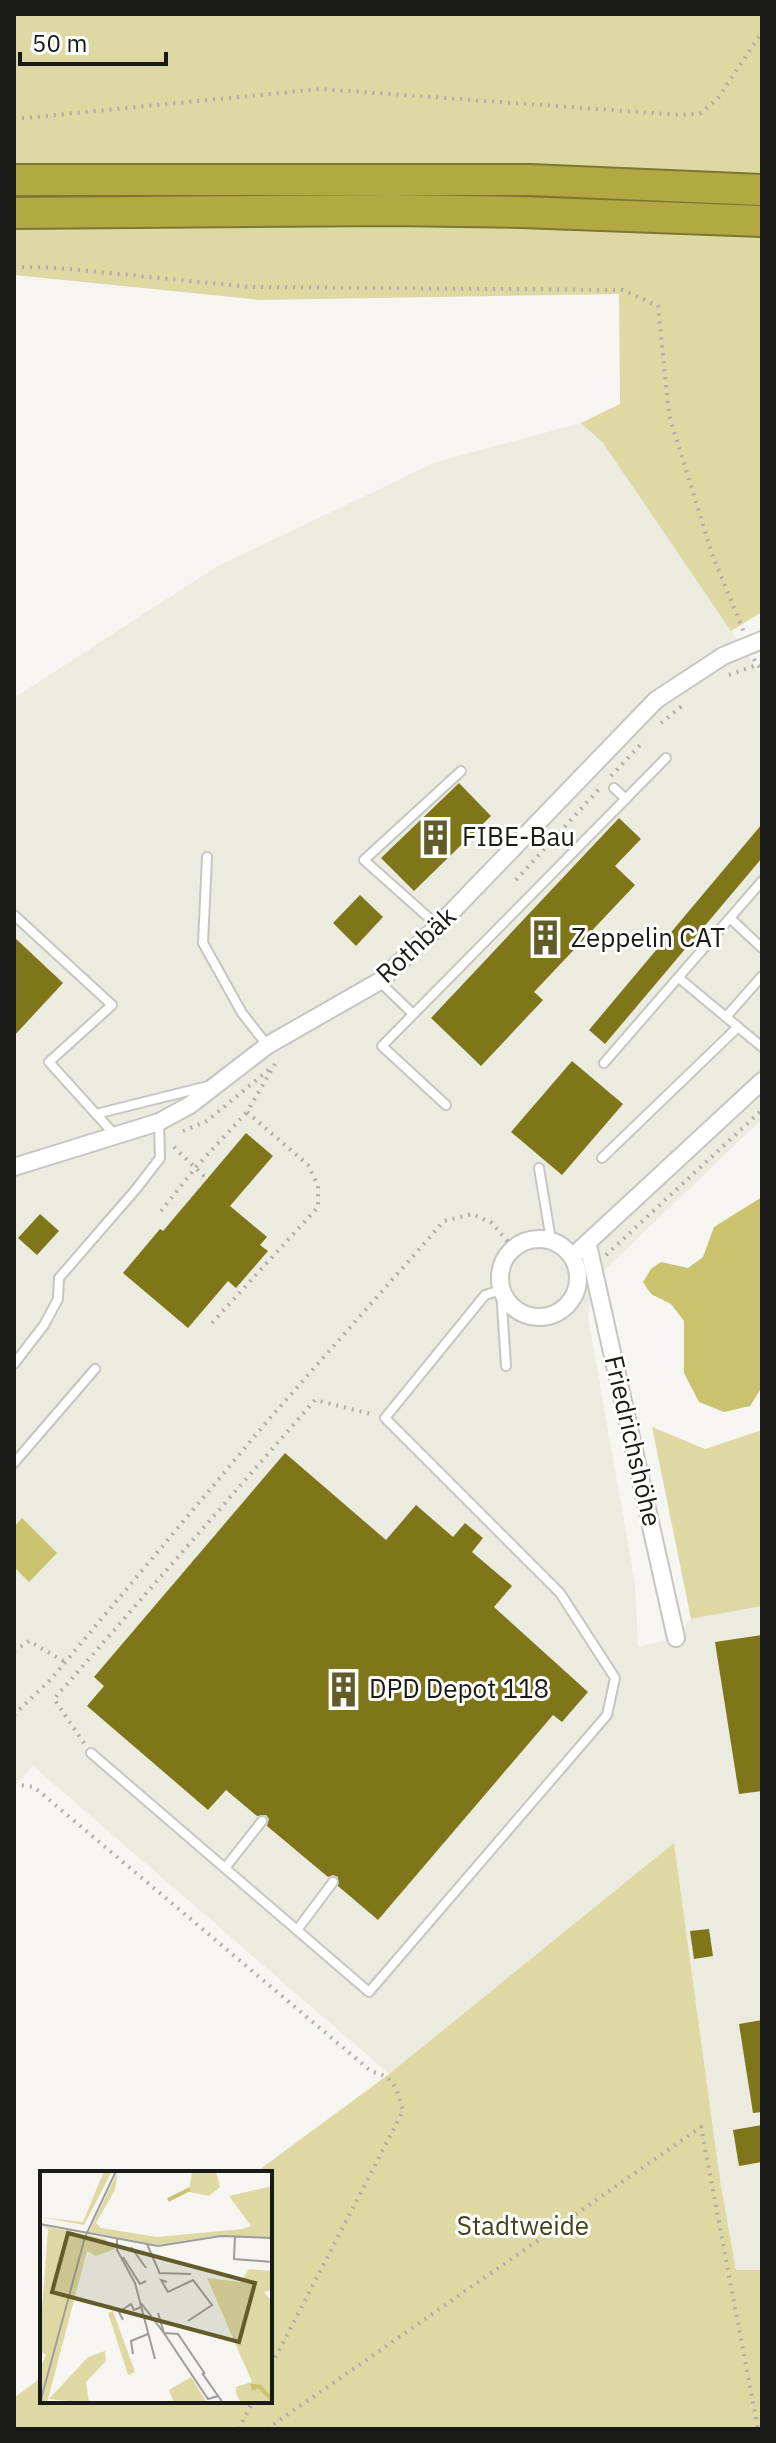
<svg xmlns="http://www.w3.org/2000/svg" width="776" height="2443" font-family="'IBM Plex Sans',sans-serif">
<rect width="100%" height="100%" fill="#f6f5f2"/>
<polygon fill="#ebebdf" points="581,423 603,443 762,676 762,1119 591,1283 588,1317 635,1583 638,1647 676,1638 691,1619 762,1606 762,2270 736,2271 720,2180 674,1844 389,2074 33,1766 14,1787 14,698 216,567 436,462"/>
<g fill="#ded9a2">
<polygon points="14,14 762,14 762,612 731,631 603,443 581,423 620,404 619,294 260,300 14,275"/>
<polygon points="652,1427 705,1449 762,1430 762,1606 691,1619"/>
<polygon points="674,1843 720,2180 736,2270 762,2270 762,2429 14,2429 14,2398 42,2377 42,2401 270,2401 270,2173 255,2173 389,2074"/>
</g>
<g fill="#cac26c">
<polygon points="762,1197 762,1387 750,1406 724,1412 699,1402 684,1373 684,1321 671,1304 651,1294 643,1282 651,1269 661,1262 688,1268 703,1257 714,1227"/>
<polygon points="22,1518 57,1553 29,1582 14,1567 14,1527"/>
</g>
<g fill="#7f761a">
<polygon points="459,783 491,816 414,891 381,858"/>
<polygon points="619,818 641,839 615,866 635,885 534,992 543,1000 481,1066 431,1018"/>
<polygon points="762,824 762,858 605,1044 589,1030"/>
<polygon points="360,895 383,917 356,946 333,923"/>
<polygon points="14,937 63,983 14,1036"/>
<polygon points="572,1061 623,1104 562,1175 511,1132"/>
<polygon points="246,1133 273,1156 230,1206 267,1237 260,1245 268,1251 236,1288 228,1281 188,1328 123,1273 160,1229 163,1231"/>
<polygon points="40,1214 59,1231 37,1255 18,1238"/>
<polygon points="285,1453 386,1540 416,1505 453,1537 465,1523 483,1538 472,1552 512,1586 494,1607 588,1692 562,1722 553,1715 378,1920 338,1886 338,1877 333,1875 328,1877 267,1826 269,1819 266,1815 257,1816 226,1790 208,1810 87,1706 104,1686 94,1677"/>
<polygon points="762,1635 762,1791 739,1794 715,1642"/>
<polygon points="709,1929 713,1956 694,1959 690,1931"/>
<polygon points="762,2020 762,2112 753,2113 739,2024"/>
<polygon points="762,2125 762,2162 739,2166 733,2130"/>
</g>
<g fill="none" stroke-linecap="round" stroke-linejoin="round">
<defs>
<g id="lane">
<polyline points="614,788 626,799"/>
<polyline points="207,857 203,943 242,1013 267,1045"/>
<polyline points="14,915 112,1005 49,1062 115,1135"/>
<polyline points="730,918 762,948"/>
<polyline points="438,926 364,860 461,771"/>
<polyline points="679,978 762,1047"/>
<polyline points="380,982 413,1014"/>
<polyline points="726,1017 762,976"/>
<polyline points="604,1063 762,881"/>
<polyline points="446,1105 382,1046 666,758"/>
<polyline points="96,1114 208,1086"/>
<polyline points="602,1158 738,1027"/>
<polyline points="539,1168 551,1240"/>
<polyline points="14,1364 44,1325 58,1299 59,1278 137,1188 160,1158 159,1122"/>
<polyline points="14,1463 95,1369"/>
<polyline points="91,1753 369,1992 607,1715 615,1678 560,1593 385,1418 485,1295 501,1290 506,1366"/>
<polyline points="225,1868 262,1821"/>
<polyline points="297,1930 333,1882"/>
</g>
<g id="street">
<polyline points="14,1167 159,1122 190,1105 268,1045 380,981 438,926 656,700 723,656 762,640"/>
<circle cx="539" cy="1278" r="39"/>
<polyline points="588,1245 676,1638"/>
<polyline points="573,1256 762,1081"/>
</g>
<g id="highway">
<polyline points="14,180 530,180 762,190"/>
<polyline points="14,213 392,210 521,212 762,221"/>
</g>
</defs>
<use href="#lane" stroke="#c6c5c2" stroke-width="12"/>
<use href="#street" stroke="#c6c5c2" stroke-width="20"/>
<use href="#highway" stroke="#7d7734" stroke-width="34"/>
<g stroke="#aeadab" stroke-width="4" stroke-dasharray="2 6" stroke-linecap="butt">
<polyline points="14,119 321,89 680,115 701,113 718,98 762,32"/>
<polyline points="14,267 59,268 250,287 623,290 658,306 669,415 712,554 744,632"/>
<polyline points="754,659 757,665 762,669"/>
<polyline points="729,675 757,665"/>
<polyline points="661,723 682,706"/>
<polyline points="611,776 644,741"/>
<polyline points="516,880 600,788"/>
<polyline points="183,1131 207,1121 272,1067"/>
<polyline points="174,1147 207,1179"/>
<polyline points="161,1211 196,1167 247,1112"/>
<polyline points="606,1255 762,1110"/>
<polyline points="212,1323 318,1207 318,1186 308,1165 247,1112 275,1064"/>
<polyline points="14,1651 29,1641 65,1662"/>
<polyline points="14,1715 51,1679 270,1418 444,1221 472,1214 492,1223 513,1248"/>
<polyline points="84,1743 54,1699 315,1400 375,1415"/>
<path d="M 14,1784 L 34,1787 L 372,2072 C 396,2076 397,2091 403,2111 L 270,2368"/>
<polyline points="239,2429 253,2401"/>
<polyline points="267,2429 701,2127 758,2429"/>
</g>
<use href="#lane" stroke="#fff" stroke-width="8"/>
<use href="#street" stroke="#fff" stroke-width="16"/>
<use href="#highway" stroke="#b3a942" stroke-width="30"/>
</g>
<defs>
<symbol id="building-bare" viewBox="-9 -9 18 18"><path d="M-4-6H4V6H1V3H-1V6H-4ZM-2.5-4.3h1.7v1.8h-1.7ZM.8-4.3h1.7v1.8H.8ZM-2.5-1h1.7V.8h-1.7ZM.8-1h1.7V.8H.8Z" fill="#615c28" stroke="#fffffe" stroke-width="2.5" paint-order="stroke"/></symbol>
</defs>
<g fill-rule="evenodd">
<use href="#building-bare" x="410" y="812" width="51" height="51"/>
<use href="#building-bare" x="520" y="912" width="51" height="51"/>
<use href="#building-bare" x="318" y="1664" width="51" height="51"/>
</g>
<g text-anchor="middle" stroke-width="6" stroke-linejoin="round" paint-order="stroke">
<g font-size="26" fill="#1a1a19" stroke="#fffffe" text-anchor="start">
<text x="462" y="846">FIBE-Bau</text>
<text x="571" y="947">Zeppelin CAT</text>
<text x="369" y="1698">DPD Depot 118</text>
</g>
<g font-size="26" fill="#1a1a19" stroke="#fffffe">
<text transform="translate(416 945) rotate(-43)" y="9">Rothbäk</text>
<text transform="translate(633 1441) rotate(77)" y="9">Friedrichshöhe</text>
</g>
<g font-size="26" fill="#44411c" stroke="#fffffe">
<text x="523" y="2235">Stadtweide</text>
</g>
</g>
<g transform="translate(40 2171)">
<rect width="232" height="232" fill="#f6f5f2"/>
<path d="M 64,0 L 72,0 L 44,54 L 0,46 L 43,51 ZM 78,0 L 75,19 L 56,52 L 61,57 L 117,66 L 202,58 L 211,55 L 189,25 L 232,15 L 232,68 L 173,65 L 118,74 L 49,61 ZM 152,0 L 176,0 L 180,16 L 169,25 L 149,21 ZM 0,54 L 65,68 L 75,78 L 56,85 L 47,80 L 7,232 L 0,232 L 0,197 L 6,184 L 0,180 L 0,165 L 8,58 ZM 209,98 L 232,100 L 232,119 L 224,121 L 232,131 L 232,232 L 201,232 L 196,222 L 196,216 L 212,211 L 167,107 L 200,111 ZM 73,140 L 95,201 L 88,204 L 68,142 ZM 65,180 L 66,190 L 46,211 L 49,232 L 9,228 L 48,186 ZM 151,206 L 164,227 L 167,232 L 134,232 L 129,219 Z" fill="#ded9a2"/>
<path fill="none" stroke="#cac26c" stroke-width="4" d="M 128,29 L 150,18M 214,219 L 213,215 L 220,216 L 232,229"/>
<path fill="none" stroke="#9e9d9b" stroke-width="2" d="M 0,53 L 118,75 L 181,65 L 232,67M 195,65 L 194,88 L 232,91M 77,67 L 77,79 L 95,112 L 115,188M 107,73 L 120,103M 91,76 L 106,97M 83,86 L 100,113 L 106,110M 119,102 L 151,103M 127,111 L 121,109 L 128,121 L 153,109 L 172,134 L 148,150M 101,132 L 124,162 L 138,163 L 165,203M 118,142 L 124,162 L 168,228 L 178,225M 83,149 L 79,141 L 91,133 L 94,139 L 101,136M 93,183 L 91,170 L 108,163M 162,202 L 183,232M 0,232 L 45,66 L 76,0"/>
<path fill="#615c28" fill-opacity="0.15" stroke="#615c28" stroke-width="4" d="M 28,62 L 215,112 L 199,171 L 12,121 Z"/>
<rect width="232" height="232" fill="none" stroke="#1a1a19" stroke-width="4"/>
</g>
<rect width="776" height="2443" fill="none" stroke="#1a1a19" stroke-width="32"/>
<path d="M20 52v12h146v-12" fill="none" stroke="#1a1a19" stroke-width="4"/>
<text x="32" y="52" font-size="24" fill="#1a1a19" stroke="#fffffe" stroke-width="6" paint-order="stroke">50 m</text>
</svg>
